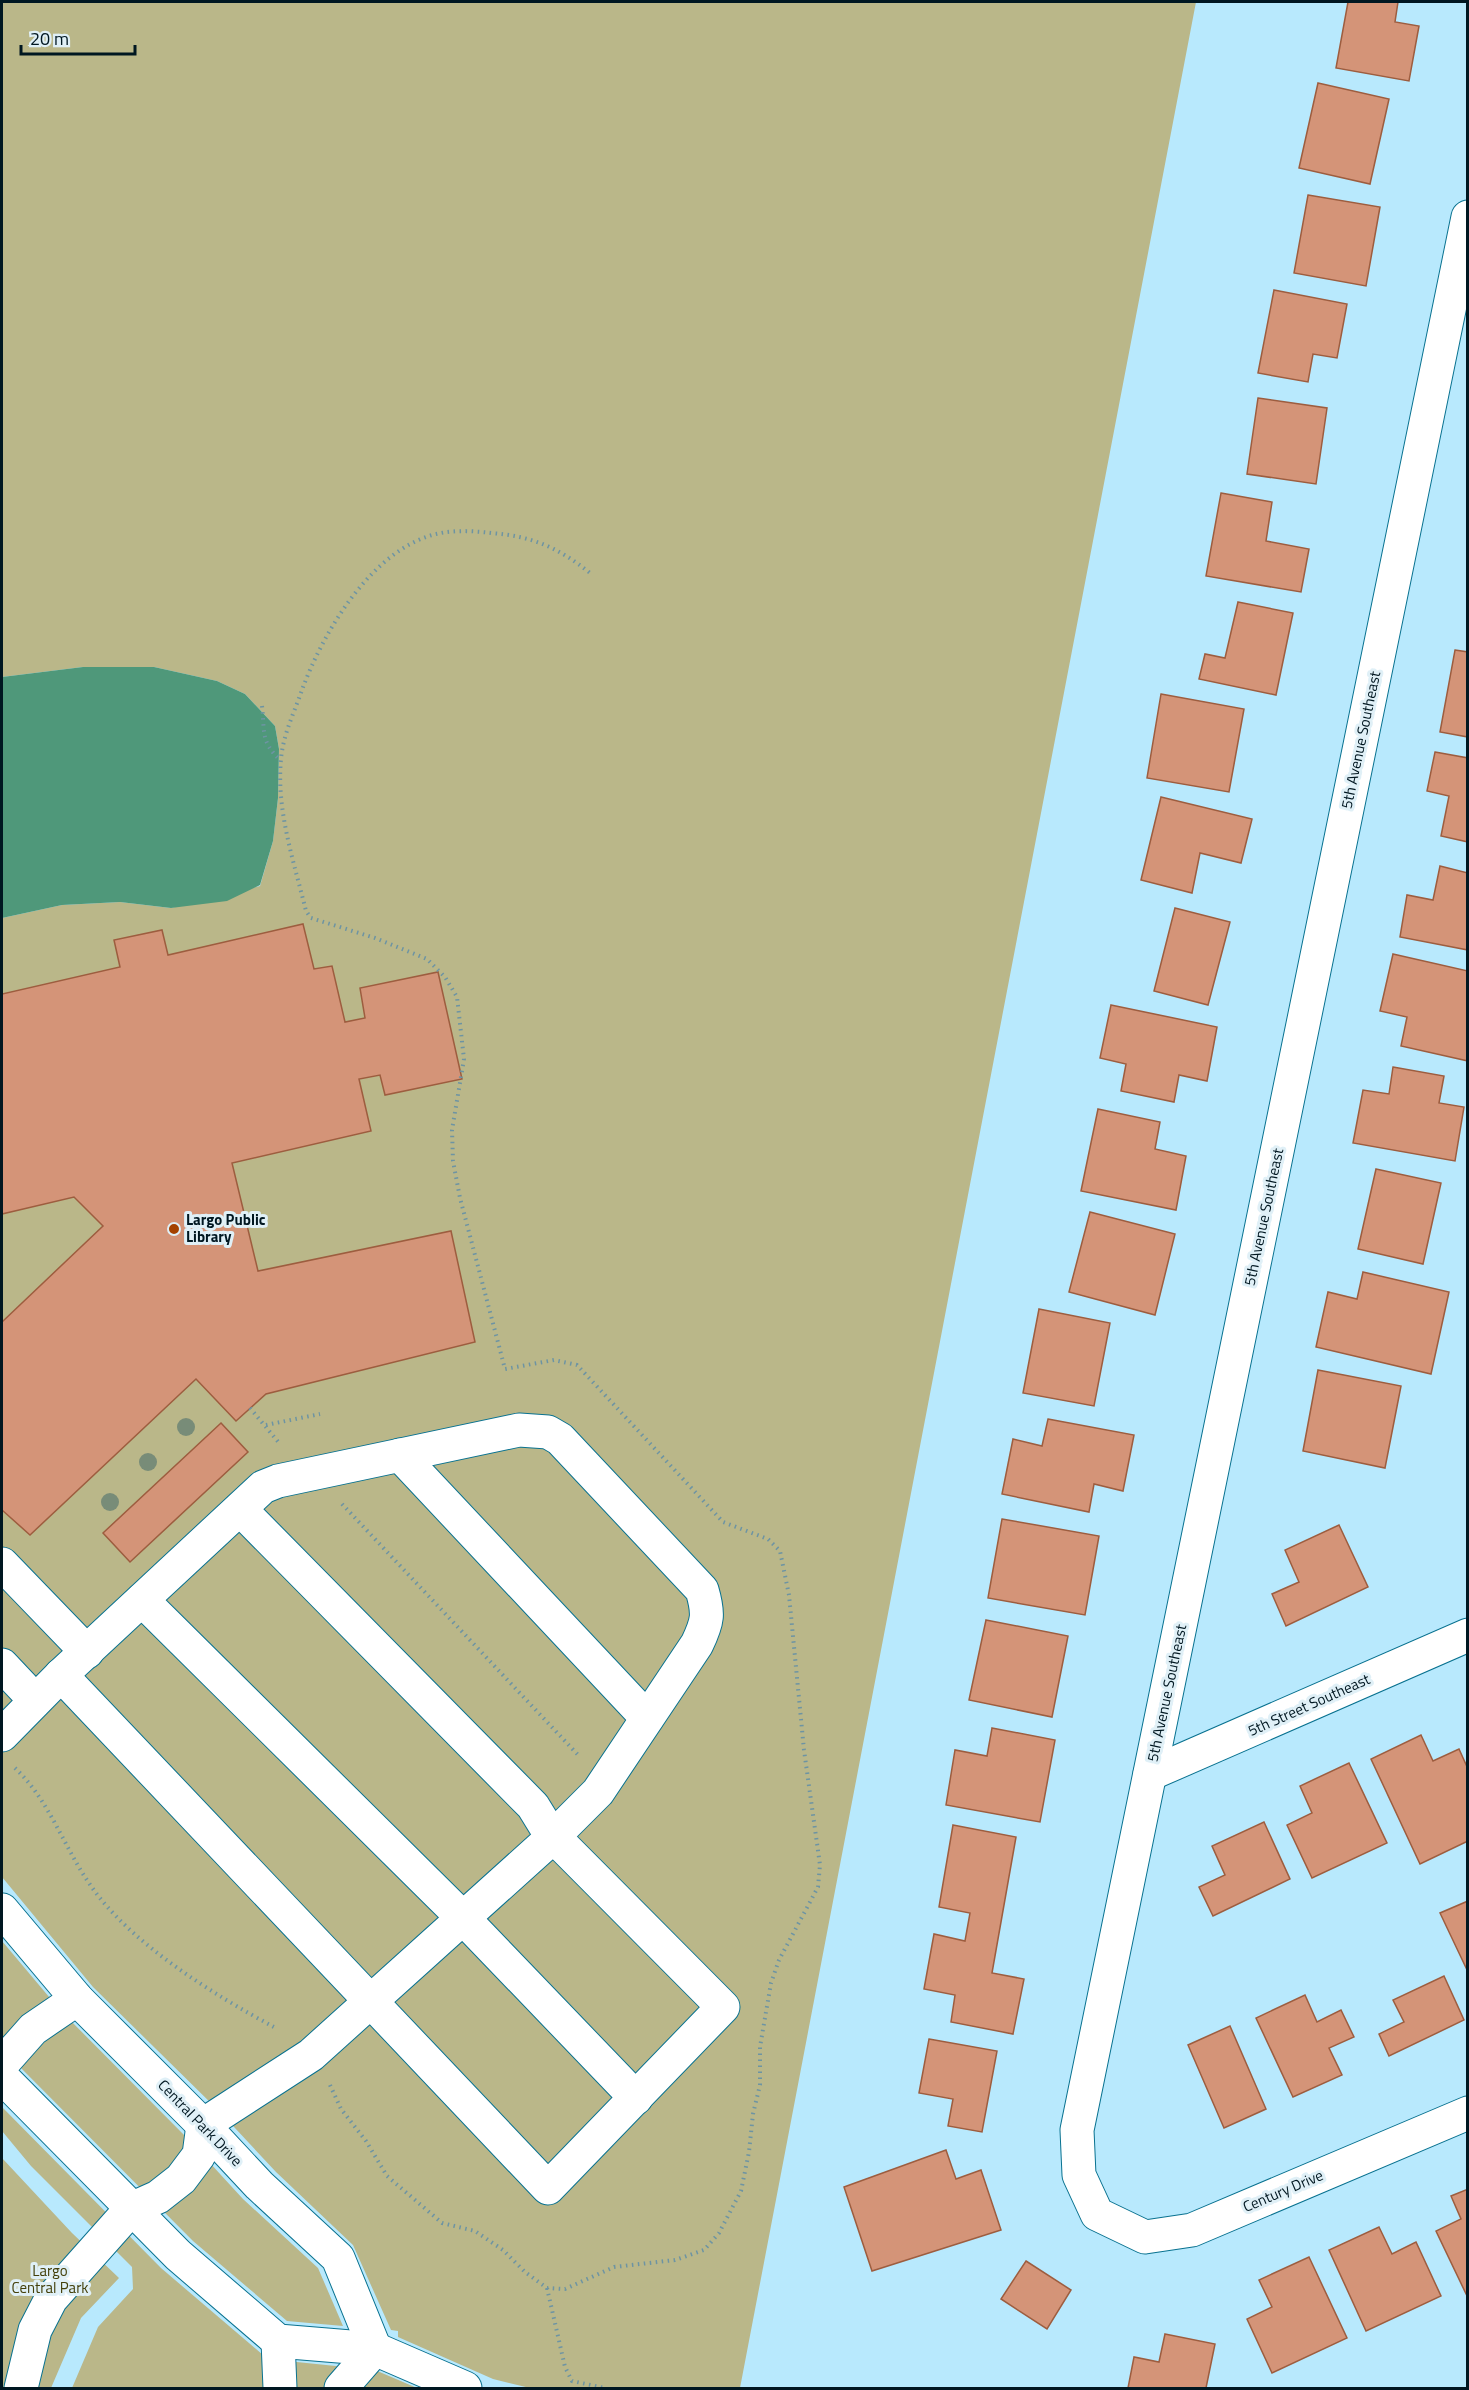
<svg xmlns="http://www.w3.org/2000/svg" width="1469" height="2390" font-family="'Titillium Web',sans-serif">
<rect width="100%" height="100%" fill="#b8e9fd"/>
<g fill="#bab789">
<polygon points="2,2 1196,2 740,2388 530,2388 493,2379 398,2337 398,2331 391,2330 353,2245 276,2172 220,2112 93,1987 2,1877 2,918 62,905 120,902 171,908 260,886 273,841 278,798 279,749 275,726 245,694 217,681 154,667 83,667 2,677"/>
<polygon points="2,1941 60,2010 187,2138 243,2199 318,2268 343,2326 287,2321 193,2241 13,2060 2,2045"/>
<polygon points="2,2107 161,2268 263,2355 277,2360 375,2370 417,2388 72,2388 98,2327 133,2289 132,2267 31,2166 2,2131"/>
<polygon points="2,2158 72,2233 119,2278 81,2318 51,2388 2,2388"/>
</g>
<polygon fill="#4f987a" points="83,667 154,667 217,681 245,694 275,726 279,749 278,798 273,841 260,885 227,901 171,908 120,902 62,905 2,918 2,677"/>
<g fill="#d49478" stroke="#9d5d3f" stroke-width="1.5">
<polygon points="1348,2 1398,2 1395,22 1419,26 1409,81 1336,68"/>
<polygon points="1318,83 1389,99 1370,184 1299,168"/>
<polygon points="1308,195 1380,207 1366,286 1294,273"/>
<polygon points="1274,290 1347,304 1337,358 1313,354 1308,382 1258,373"/>
<polygon points="1258,398 1327,408 1316,484 1247,474"/>
<polygon points="1221,493 1272,502 1266,541 1309,549 1301,592 1206,576"/>
<polygon points="1238,602 1293,613 1276,695 1199,679 1205,654 1225,658"/>
<polygon points="1455,650 1468,652 1468,737 1440,732"/>
<polygon points="1161,694 1244,709 1229,792 1147,778"/>
<polygon points="1435,752 1468,758 1468,842 1441,836 1449,796 1427,791"/>
<polygon points="1161,797 1252,819 1241,863 1200,853 1192,893 1141,880"/>
<polygon points="1440,866 1468,873 1468,950 1400,937 1407,895 1433,900"/>
<polygon points="1175,908 1230,922 1208,1005 1154,991"/>
<polygon points="303,924 314,969 332,966 345,1022 365,1018 360,988 438,972 462,1079 385,1095 380,1075 359,1079 371,1131 232,1163 258,1271 451,1231 475,1342 266,1394 236,1421 196,1379 30,1535 2,1510 2,1322 103,1226 74,1197 2,1214 2,994 120,967 114,940 162,930 168,955"/>
<polygon points="1393,954 1468,971 1468,1061 1401,1046 1407,1017 1380,1011"/>
<polygon points="1111,1005 1217,1027 1207,1081 1179,1075 1174,1102 1121,1091 1126,1064 1100,1058"/>
<polygon points="1393,1067 1444,1076 1439,1103 1464,1107 1455,1161 1353,1143 1363,1090 1389,1094"/>
<polygon points="1098,1109 1160,1122 1155,1149 1186,1156 1176,1210 1081,1191"/>
<polygon points="1376,1169 1441,1183 1423,1264 1358,1249"/>
<polygon points="1090,1212 1175,1234 1155,1315 1069,1292"/>
<polygon points="1363,1272 1449,1292 1431,1374 1316,1347 1328,1292 1357,1299"/>
<polygon points="1039,1309 1110,1323 1094,1406 1023,1393"/>
<polygon points="1318,1370 1401,1386 1385,1468 1303,1451"/>
<polygon points="1048,1419 1134,1435 1123,1491 1094,1484 1089,1512 1002,1494 1013,1439 1042,1446"/>
<polygon points="221,1423 248,1452 130,1562 103,1533"/>
<polygon points="1002,1519 1099,1536 1085,1615 988,1598"/>
<polygon points="1339,1525 1368,1587 1286,1626 1272,1594 1299,1582 1285,1550"/>
<polygon points="986,1620 1068,1636 1052,1717 969,1700"/>
<polygon points="992,1728 1055,1740 1040,1822 946,1805 955,1750 987,1756"/>
<polygon points="1421,1735 1433,1761 1459,1749 1468,1769 1468,1841 1420,1864 1371,1759"/>
<polygon points="1349,1763 1387,1843 1312,1878 1287,1825 1312,1813 1300,1786"/>
<polygon points="1264,1822 1290,1879 1213,1916 1199,1887 1225,1875 1212,1846"/>
<polygon points="953,1825 1016,1837 992,1973 1024,1979 1013,2034 951,2022 955,1995 924,1989 934,1934 965,1941 970,1913 939,1907"/>
<polygon points="1468,1901 1468,1972 1440,1913"/>
<polygon points="1444,1976 1464,2020 1389,2056 1379,2034 1404,2022 1393,2000"/>
<polygon points="1305,1995 1317,2022 1341,2010 1354,2037 1329,2048 1342,2075 1293,2097 1256,2018"/>
<polygon points="1230,2026 1266,2109 1224,2128 1188,2045"/>
<polygon points="929,2039 997,2051 982,2132 948,2126 953,2099 919,2093"/>
<polygon points="946,2150 956,2179 981,2170 1001,2230 872,2271 844,2187"/>
<polygon points="1468,2189 1468,2298 1436,2231 1461,2219 1451,2196"/>
<polygon points="1379,2227 1392,2254 1416,2242 1441,2296 1366,2331 1329,2250"/>
<polygon points="1309,2257 1347,2338 1272,2373 1247,2319 1272,2307 1259,2280"/>
<polygon points="1026,2261 1071,2290 1047,2329 1001,2299"/>
<polygon points="1165,2334 1215,2344 1206,2388 1128,2388 1134,2357 1159,2362"/>
</g>
<g fill="none" stroke-linecap="round" stroke-linejoin="round">
<defs>
<g id="minor">
<polyline points="1468,217 1077,2130 1079,2175 1097,2214 1145,2237 1192,2230 1468,2113"/>
<polyline points="400,1455 647,1718"/>
<polyline points="2,1564 87,1652"/>
<polyline points="142,1600 464,1919 636,2098"/>
<polyline points="2,1665 35,1700"/>
<polyline points="61,1675 548,2188 723,2007 549,1832 533,1806 240,1509"/>
<path d="M 2,1735 L 61,1675 L 263,1487 L 278,1481 L 519,1430 L 548,1432 L 560,1439 L 702,1590 C 709,1614 708,1621 697,1644 L 598,1792 L 554,1836 L 311,2055 L 203,2125 L 199,2155 L 181,2179 L 158,2197 L 131,2209 L 51,2299 L 35,2330 L 21,2388"/>
<polyline points="1150,1774 1468,1635"/>
<polyline points="2,1910 77,1999 203,2125 259,2185 338,2258 375,2349"/>
<polyline points="2,2064 33,2029 77,1999"/>
<polyline points="2,2077 178,2255 278,2341 375,2349 465,2388"/>
<polyline points="278,2341 280,2388"/>
<polyline points="341,2388 375,2349"/>
</g>
</defs>
<use href="#minor" stroke="#097290" stroke-width="35"/>
<g stroke="#6d94a3" stroke-width="4" stroke-dasharray="1.5 4.5" stroke-linecap="butt">
<path d="M 262,706 C 265,731 260,741 280,760"/>
<polyline points="250,1408 280,1444"/>
<polyline points="266,1425 320,1414"/>
<polyline points="342,1504 580,1757"/>
<path d="M 15,1768 C 50,1801 64,1848 91,1886 C 130,1943 214,1995 274,2027"/>
<path d="M 330,2085 L 341,2109 L 366,2141 L 387,2176 L 442,2223 L 475,2231 L 503,2250 L 525,2272 L 547,2288 L 565,2289 L 614,2267 L 675,2260 L 704,2250 L 719,2233 L 741,2191 L 749,2152 L 753,2114 L 760,2085 L 760,2047 L 771,1983 L 779,1960 L 818,1887 L 820,1865 L 804,1750 L 789,1595 L 780,1551 L 768,1539 L 723,1522 L 577,1365 L 554,1360 L 505,1369 L 460,1198 L 453,1161 L 452,1130 L 464,1059 L 457,997 L 445,977 L 427,959 L 375,938 L 311,918 L 306,911 C 294,862 276,810 281,759 C 283,735 294,713 302,690 C 323,632 374,545 441,533 C 457,530 475,531 491,533 C 531,536 558,547 590,573"/>
<polyline points="547,2288 565,2367 572,2381 605,2388"/>
</g>
<use href="#minor" stroke="#fff" stroke-width="33"/>
</g>
<g fill="#788c78">
<circle cx="186" cy="1427" r="9"/>
<circle cx="148" cy="1462" r="9"/>
<circle cx="110" cy="1502" r="9"/>
</g>
<circle fill="#a44200" stroke="#e0f0f7" stroke-width="2" cx="174" cy="1229" r="6"/>
<g text-anchor="middle" stroke-width="6" stroke-linejoin="round" paint-order="stroke">
<g font-size="15" fill="#001721" stroke="#e0f0f7">
<text transform="translate(1361 740) rotate(-78)" y="5">5th Avenue Southeast</text>
<text transform="translate(1264 1217) rotate(-78)" y="5">5th Avenue Southeast</text>
<text transform="translate(1167 1693) rotate(-78)" y="5">5th Avenue Southeast</text>
<text transform="translate(1309 1705) rotate(-24)" y="5">5th Street Southeast</text>
<text transform="translate(200 2123) rotate(46)" y="5">Central Park Drive</text>
<text transform="translate(1283 2191) rotate(-23)" y="5">Century Drive</text>
</g>
<g font-size="15" font-weight="bold" fill="#001721" stroke="#e0f0f7" text-anchor="start">
<text x="186" y="1225">Largo Public<tspan x="186" dy="17">Library</tspan></text>
</g>
<g font-size="15" fill="#44400b" stroke="#e0f0f7">
<text x="50" y="2276">Largo<tspan x="50" dy="17">Central Park</tspan></text>
</g>
</g>
<rect width="1469" height="2390" fill="none" stroke="#001721" stroke-width="6"/>
<path d="M21 45v9h114v-9" fill="none" stroke="#001721" stroke-width="3"/>
<text x="30" y="45" font-size="18" fill="#001721" stroke="#e0f0f7" stroke-width="4.5" paint-order="stroke">20 m</text>
</svg>
